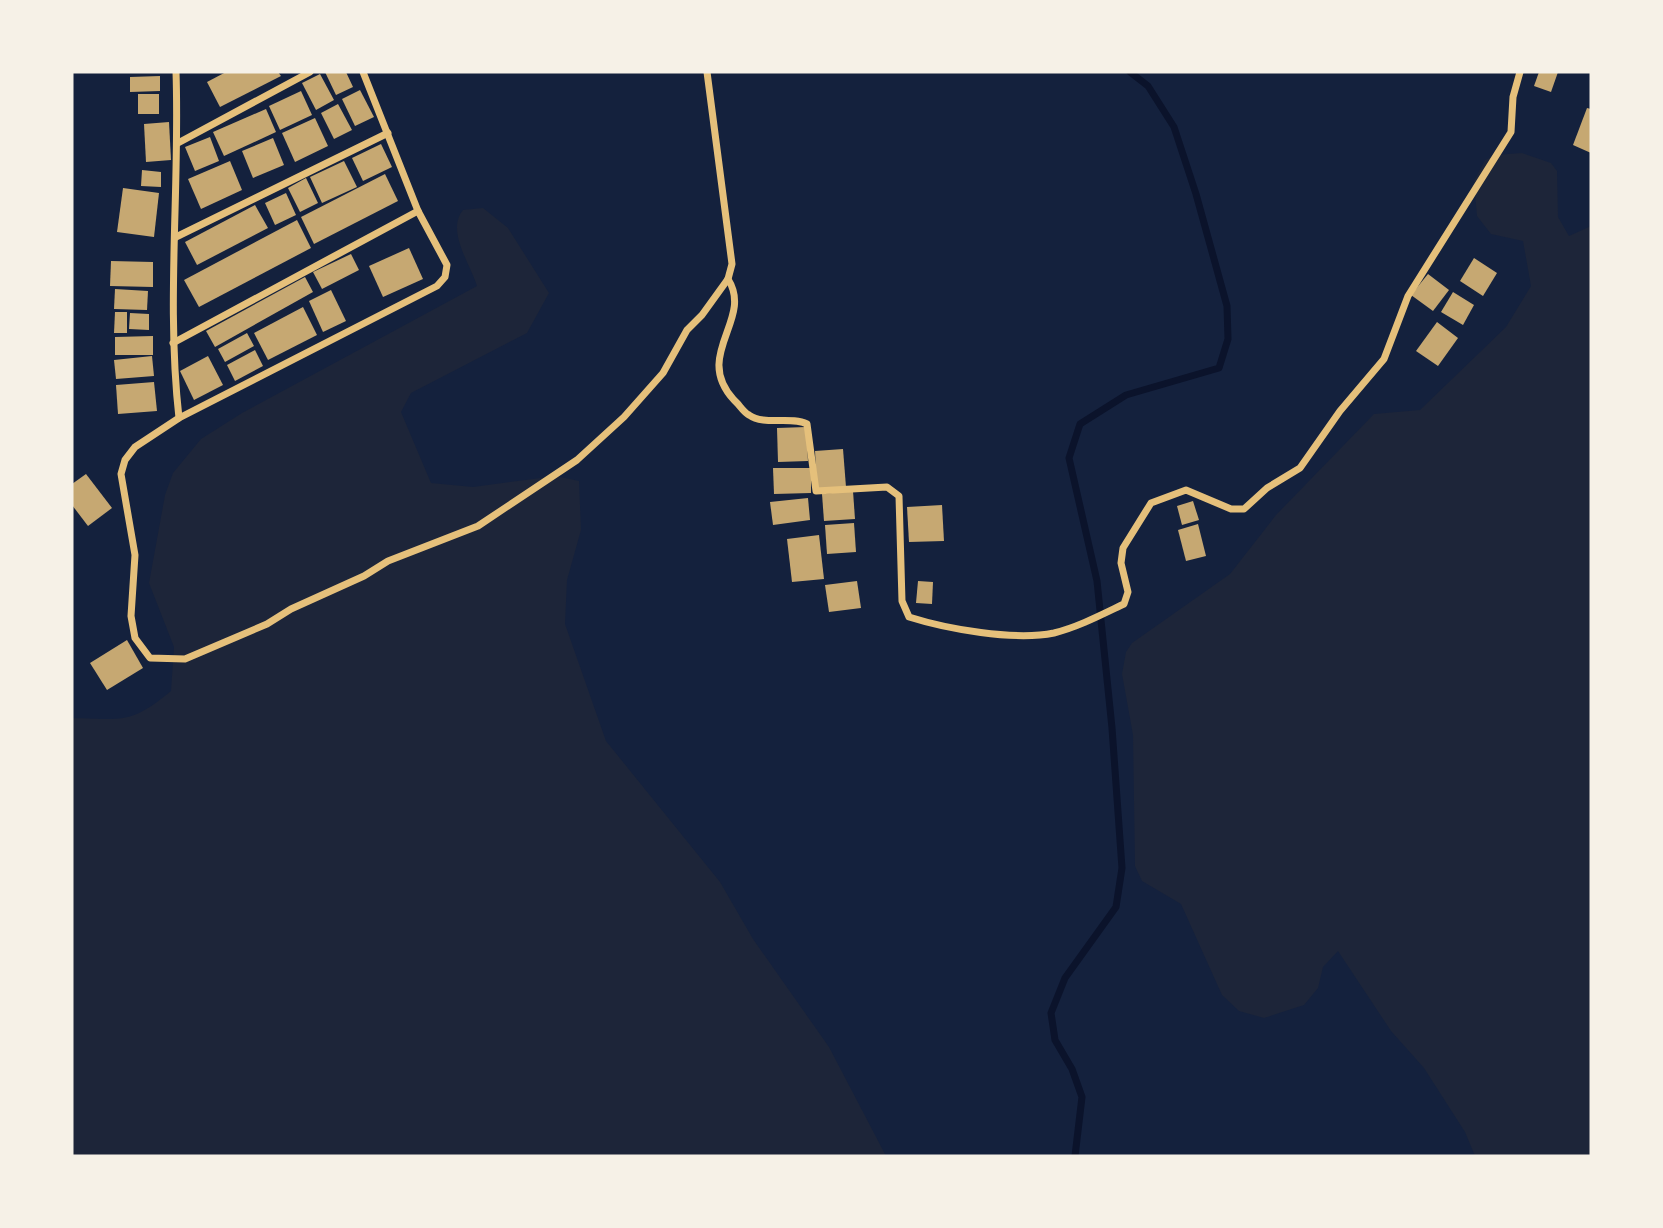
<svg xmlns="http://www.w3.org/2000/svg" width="1663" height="1228" font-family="'Noto Serif',serif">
<rect width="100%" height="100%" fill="#14213d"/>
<g fill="#1d2539">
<polygon points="1522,153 1551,163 1557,171 1558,217 1569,236 1591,226 1591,1156 1475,1156 1465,1132 1424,1068 1391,1031 1338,951 1323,967 1318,988 1304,1005 1264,1018 1239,1011 1222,995 1181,904 1142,881 1135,866 1133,735 1122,674 1126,652 1132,643 1230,574 1276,515 1374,414 1420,410 1506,327 1531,286 1523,241 1491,234 1477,216 1474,181 1485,160 1495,155"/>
<path d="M 483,208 L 508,228 L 549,293 L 527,333 L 411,393 L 401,412 L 431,483 L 473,487 L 556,476 L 579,481 L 581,530 L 567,580 L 565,624 L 606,741 L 720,882 L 753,939 L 829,1047 L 886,1156 L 72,1156 L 72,718 C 123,719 130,725 171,691 L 174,647 L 149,583 L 165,495 L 173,473 L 201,439 L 242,413 L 477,286 C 470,263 446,231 463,210 Z"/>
</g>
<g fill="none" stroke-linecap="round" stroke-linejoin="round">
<polyline stroke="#0b132b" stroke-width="7" points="1075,1156 1082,1097 1072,1069 1055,1040 1051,1013 1065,978 1116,907 1122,868 1112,728 1097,581 1069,458 1080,424 1126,395 1219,368 1228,339 1227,306 1196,194 1174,127 1148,86 1130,72"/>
</g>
<g fill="#c6a872">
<polygon points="226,72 278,72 281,76 220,107 207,82"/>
<polygon points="325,72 346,72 353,87 336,95"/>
<polygon points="1539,72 1558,72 1551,92 1534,86"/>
<polygon points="320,74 334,100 316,110 302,83"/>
<polygon points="160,76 160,91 130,92 130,77"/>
<polygon points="360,90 374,117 355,126 342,99"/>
<polygon points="301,91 312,115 280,130 269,106"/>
<rect x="138" y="94" width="21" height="20"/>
<polygon points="338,104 352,130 334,139 321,113"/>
<polygon points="1587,108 1591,109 1591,153 1573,145"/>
<polygon points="266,109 276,132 224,156 213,132"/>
<polygon points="315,118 328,146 295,162 282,133"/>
<polygon points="169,122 171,160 146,162 144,124"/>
<polygon points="210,137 219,161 195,171 185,147"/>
<polygon points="273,138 284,165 253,178 242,151"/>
<polygon points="381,144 392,167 363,181 352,158"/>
<polygon points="230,161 242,190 201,209 188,179"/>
<polygon points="344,161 357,187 322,203 310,177"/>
<polygon points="142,170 161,172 161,187 141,186"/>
<polygon points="385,174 398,201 314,244 301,217"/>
<polygon points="306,178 318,203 300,212 288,188"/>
<polygon points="123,188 159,193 154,237 117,232"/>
<polygon points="286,193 296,215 275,225 265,203"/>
<polygon points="255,205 268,228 197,265 185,242"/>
<polygon points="297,220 311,248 199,307 184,280"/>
<polygon points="409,248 423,279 383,297 369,266"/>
<polygon points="351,254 359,270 322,289 313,272"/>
<polygon points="1474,258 1497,273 1483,296 1460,281"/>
<polygon points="111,261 153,262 153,287 110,286"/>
<polygon points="1428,274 1449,290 1433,311 1411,295"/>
<polygon points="305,277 313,292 215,347 206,331"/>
<polygon points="115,289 148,291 147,310 114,309"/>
<polygon points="331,290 346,321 323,332 309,301"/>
<polygon points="1453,292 1474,305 1463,325 1441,312"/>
<polygon points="303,307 317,335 268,360 254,333"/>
<polygon points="115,312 127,312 127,333 114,333"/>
<polygon points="130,313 149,314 149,330 129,329"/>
<polygon points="1437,322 1458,338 1438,366 1416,351"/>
<polygon points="247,333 254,346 225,362 218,349"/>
<polygon points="153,336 153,355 115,355 115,337"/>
<polygon points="255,350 263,366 235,381 227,365"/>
<polygon points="152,356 154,376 116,379 114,360"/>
<polygon points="208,356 223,385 194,400 180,371"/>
<polygon points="154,382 157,411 118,414 116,385"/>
<polygon points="806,427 808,461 778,462 777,428"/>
<polygon points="843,449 846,487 817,489 815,451"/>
<polygon points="773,468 811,468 811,493 774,494"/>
<polygon points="86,474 112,508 88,526 72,505 72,484"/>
<polygon points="853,491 855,519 824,521 822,494"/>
<polygon points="808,498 810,520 773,525 770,502"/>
<polygon points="1193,501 1199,520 1182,525 1177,506"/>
<polygon points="942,505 944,541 909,542 907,507"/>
<polygon points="854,523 856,552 827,554 825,525"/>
<polygon points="1198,524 1206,556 1186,561 1178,530"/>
<polygon points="819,535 824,579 792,582 787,539"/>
<polygon points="857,581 861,608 829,612 825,585"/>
<polygon points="918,581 933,582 932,604 916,603"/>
<polygon points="127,640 143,668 107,690 90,663"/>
</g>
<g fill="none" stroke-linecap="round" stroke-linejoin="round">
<g stroke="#e5c07b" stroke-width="7">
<path d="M 176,72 C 180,187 166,303 179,418 L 135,447 L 125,460 L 121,474 L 135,555 L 131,616 L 135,638 L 150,658 L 185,659 L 267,624 L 291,609 L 364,576 L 388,561 L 478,526 L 577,460 L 624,417 L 663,373 L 687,330 L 702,315 L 728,279 L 732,264 L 707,72"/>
<polyline points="178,143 310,72"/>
<polyline points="176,237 388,133"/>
<path d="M 728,279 C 754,320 692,354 734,400 C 739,404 743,412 749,415 C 764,426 791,416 807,424 L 816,491 L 887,487 L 899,496 L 902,601 L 909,617 C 947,629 1014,641 1054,633 C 1078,627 1101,615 1124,604 L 1128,592 L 1121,563 L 1123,548 L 1151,503 L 1186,490 L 1231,509 L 1244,509 L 1267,488 L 1300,468 L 1340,411 L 1384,359 L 1408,296 L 1511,132 L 1513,97 L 1520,72"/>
<polyline points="173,343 418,211"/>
<polyline points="179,418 437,286 445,277 447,265 418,211 363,72"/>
</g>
</g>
<rect width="1663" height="1228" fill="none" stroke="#f6f1e7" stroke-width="147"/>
</svg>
